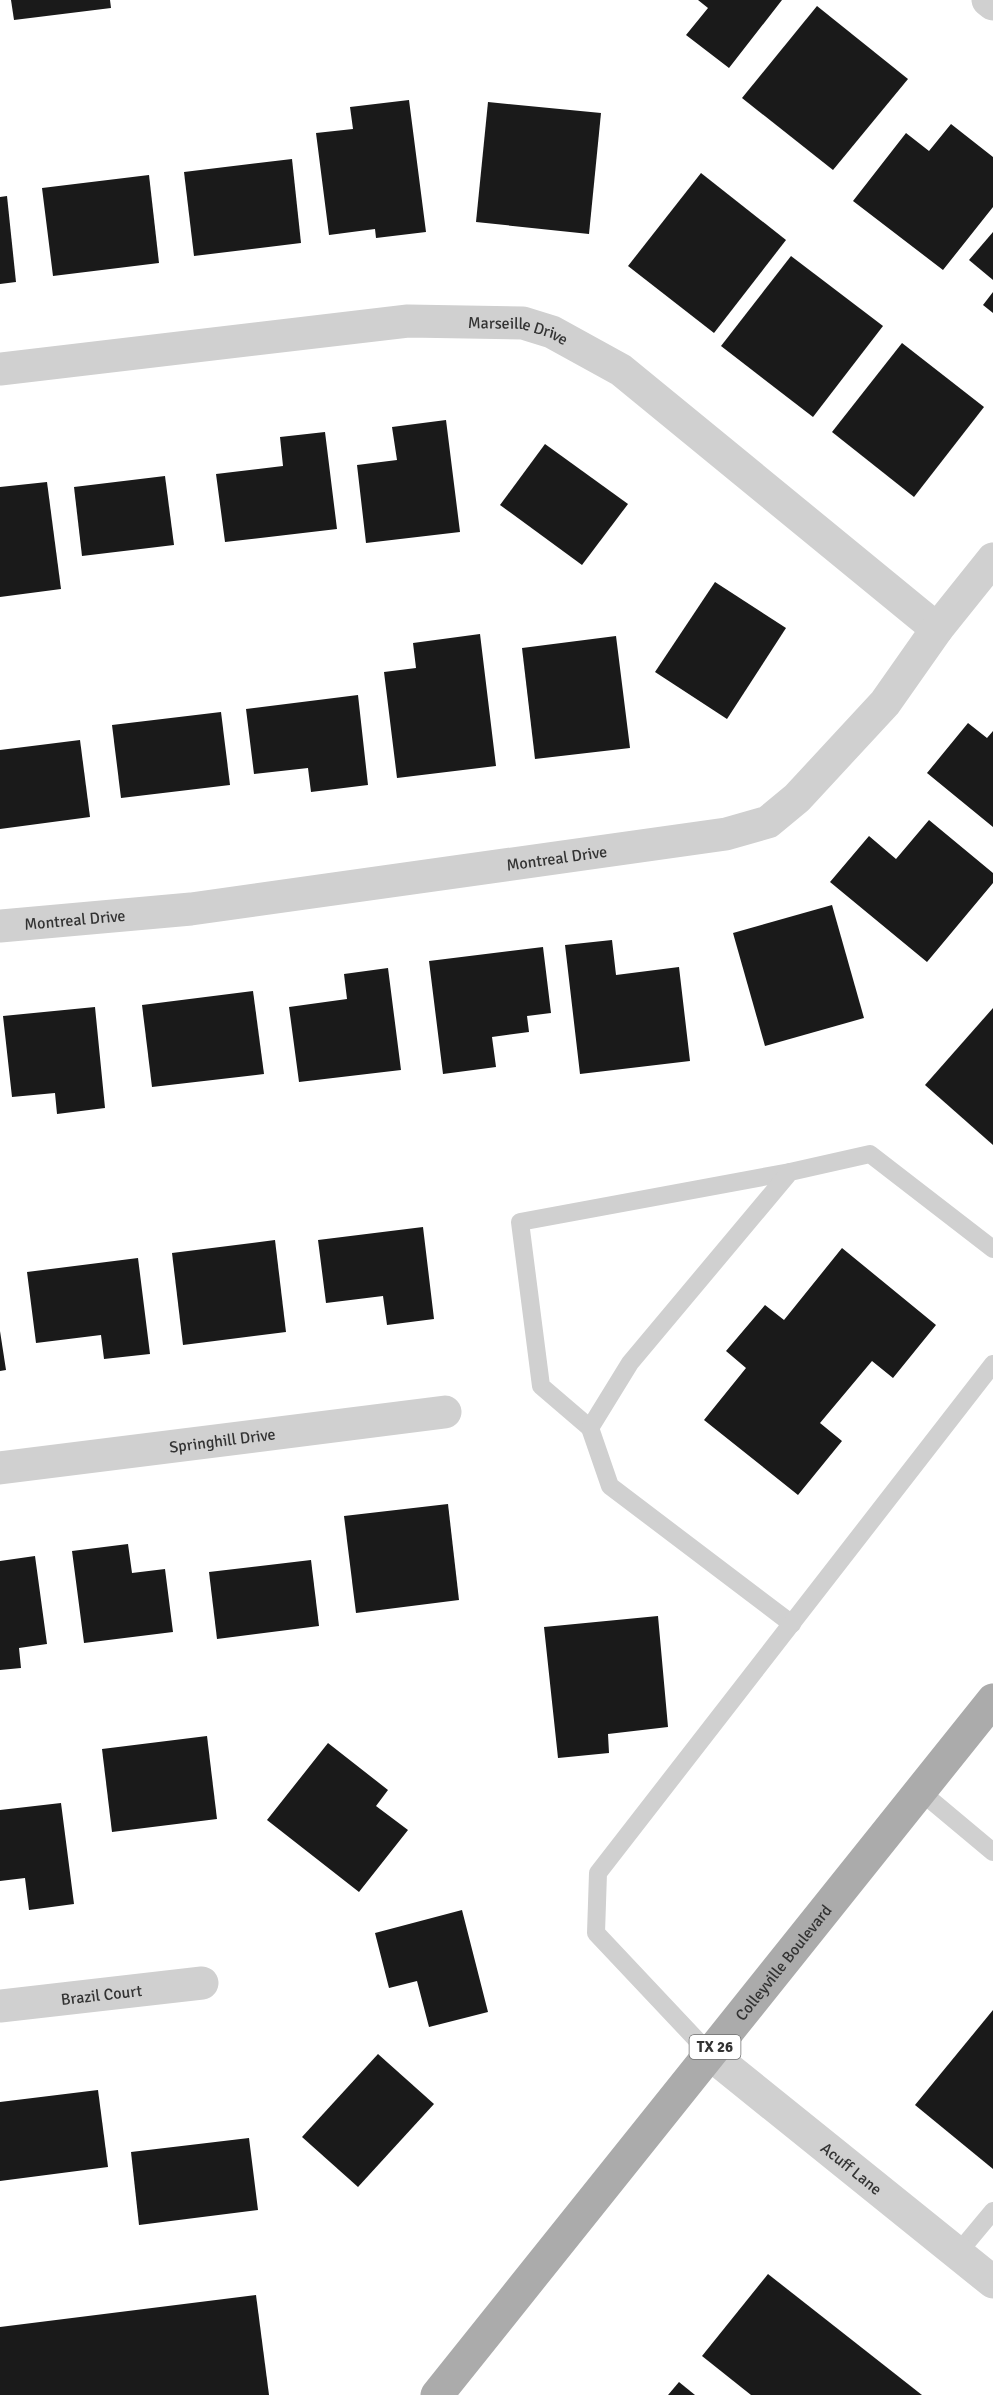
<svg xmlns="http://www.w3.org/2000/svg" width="993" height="2395" font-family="Signika,sans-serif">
<rect width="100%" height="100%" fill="#fff"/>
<g fill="#1a1a1a">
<polygon points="11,0 110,0 111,8 14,20"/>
<polygon points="698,0 782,0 729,68 686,35 708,8"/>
<polygon points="817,6 908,79 833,170 742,98"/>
<polygon points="409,100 426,232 376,238 375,229 329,235 316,133 353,129 350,107"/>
<polygon points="488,102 601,113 589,234 476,222"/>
<polygon points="951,124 993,157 993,207 943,270 853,201 906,133 929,151"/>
<polygon points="292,159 301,243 194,256 184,172"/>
<polygon points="701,173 786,240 714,333 628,266"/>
<polygon points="149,175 159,263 53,276 42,188"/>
<polygon points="7,196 16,282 0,284 0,197"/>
<polygon points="993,232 993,280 969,260"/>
<polygon points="791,256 883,326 813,417 721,346"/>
<polygon points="993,292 993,313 983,305"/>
<polygon points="902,343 984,407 914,497 832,432"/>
<polygon points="446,420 460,532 366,543 357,465 397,460 392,427"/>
<polygon points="325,432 337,529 225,542 216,474 283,466 280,437"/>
<polygon points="545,444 628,504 582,565 500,505"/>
<polygon points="165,476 174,545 82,556 74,487"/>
<polygon points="47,482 61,589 0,597 0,487"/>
<polygon points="715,582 786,628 727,719 655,672"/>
<polygon points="480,634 496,766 397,778 384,672 416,668 413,643"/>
<polygon points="616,636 630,748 535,759 522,648"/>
<polygon points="358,695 368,785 311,792 308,768 254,774 246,709"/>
<polygon points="221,712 230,785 121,798 112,725"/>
<polygon points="968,723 987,738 993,731 993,827 927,773"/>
<polygon points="80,740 90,817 0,829 0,750"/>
<polygon points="929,820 993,873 993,883 927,962 830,882 869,836 896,859"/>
<polygon points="832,905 864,1018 765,1046 733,933"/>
<polygon points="612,940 616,975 679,967 690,1061 580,1074 565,945"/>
<polygon points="543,947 551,1013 527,1016 529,1032 492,1037 496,1067 443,1074 429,961"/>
<polygon points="388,968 401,1070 299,1082 289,1007 347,999 344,974"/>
<polygon points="253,991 264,1074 152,1087 142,1005"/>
<polygon points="95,1007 105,1108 57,1114 55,1093 12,1097 3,1016"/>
<polygon points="993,1008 993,1145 925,1085"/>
<polygon points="423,1227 434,1319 387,1325 383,1296 326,1303 318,1240"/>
<polygon points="275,1240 286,1332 183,1345 172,1253"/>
<polygon points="842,1248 936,1325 893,1378 872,1361 820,1423 842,1441 798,1495 704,1420 746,1368 726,1351 765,1305 784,1320"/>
<polygon points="138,1258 150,1354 104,1359 101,1335 36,1343 27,1272"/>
<polygon points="0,1331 6,1370 0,1371"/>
<polygon points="448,1504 459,1600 356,1613 344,1516"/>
<polygon points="128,1544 132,1573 165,1569 173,1632 84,1643 72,1551"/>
<polygon points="35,1556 47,1644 19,1648 21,1668 0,1670 0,1561"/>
<polygon points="311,1560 319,1626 217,1639 209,1572"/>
<polygon points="658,1616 668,1727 608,1734 609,1753 558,1758 544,1627"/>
<polygon points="207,1736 217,1819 112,1832 102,1749"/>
<polygon points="328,1743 388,1790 376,1806 408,1830 359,1892 267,1820"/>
<polygon points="61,1803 74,1904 29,1910 25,1878 0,1881 0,1810"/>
<polygon points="462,1910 488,2012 429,2027 417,1981 389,1988 375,1933"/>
<polygon points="993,2010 993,2169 915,2105"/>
<polygon points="378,2054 434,2104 358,2187 302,2137"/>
<polygon points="98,2090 108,2167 0,2181 0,2102"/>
<polygon points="249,2138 258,2210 139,2225 131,2152"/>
<polygon points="768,2274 922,2395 751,2395 702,2356"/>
<polygon points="256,2295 269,2395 0,2395 0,2327"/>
<polygon points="679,2382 695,2395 668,2395"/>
</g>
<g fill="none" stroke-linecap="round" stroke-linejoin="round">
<g stroke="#d0d0d0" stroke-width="18">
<polyline points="590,1428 541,1386 520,1222 790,1172"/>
<polyline points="792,1624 610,1486 590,1428 630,1363 790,1172 870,1154 993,1249"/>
<polyline points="920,1791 993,1852"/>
<polyline points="710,2054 596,1933 598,1873 993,1364"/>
<polyline points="958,2253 993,2211"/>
</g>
<g stroke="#d0d0d0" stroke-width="33">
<polyline points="988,0 993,4"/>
<path id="s1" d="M 0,369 L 408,321 L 523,323 L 552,332 L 621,370 L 937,629"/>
<path id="s2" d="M 0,926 L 191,909 L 726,834 L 768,822 L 797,798 L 885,703 L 937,629 L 993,559"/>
<path id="s3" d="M 0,1468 L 445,1412"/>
<path id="s4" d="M 0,2006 L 202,1983"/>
<path id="s5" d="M 710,2054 L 993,2282"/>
</g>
<path stroke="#ababab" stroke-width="33" id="s6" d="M 437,2395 L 993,1700"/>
</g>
<g text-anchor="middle" stroke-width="6" stroke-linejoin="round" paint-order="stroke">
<rect fill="#fff" stroke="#707070" stroke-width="1.5" x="689.5" y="2035" width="51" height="24" rx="4.5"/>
<g font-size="15" font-weight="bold" fill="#333">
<text x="715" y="2052">TX 26</text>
</g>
<g font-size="16" fill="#333" stroke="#fff">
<text dy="6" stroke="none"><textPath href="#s1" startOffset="522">Marseille Drive</textPath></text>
<text dy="6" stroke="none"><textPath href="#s2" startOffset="561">Montreal Drive</textPath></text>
<text dy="6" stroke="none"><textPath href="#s2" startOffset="75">Montreal Drive</textPath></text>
<text dy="6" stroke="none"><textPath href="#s3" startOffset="224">Springhill Drive</textPath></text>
<text dy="6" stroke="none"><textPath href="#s6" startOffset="554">Colleyville Boulevard</textPath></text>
<text dy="6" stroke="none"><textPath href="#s4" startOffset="102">Brazil Court</textPath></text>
<text dy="6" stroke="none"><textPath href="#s5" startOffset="182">Acuff Lane</textPath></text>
</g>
</g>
</svg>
